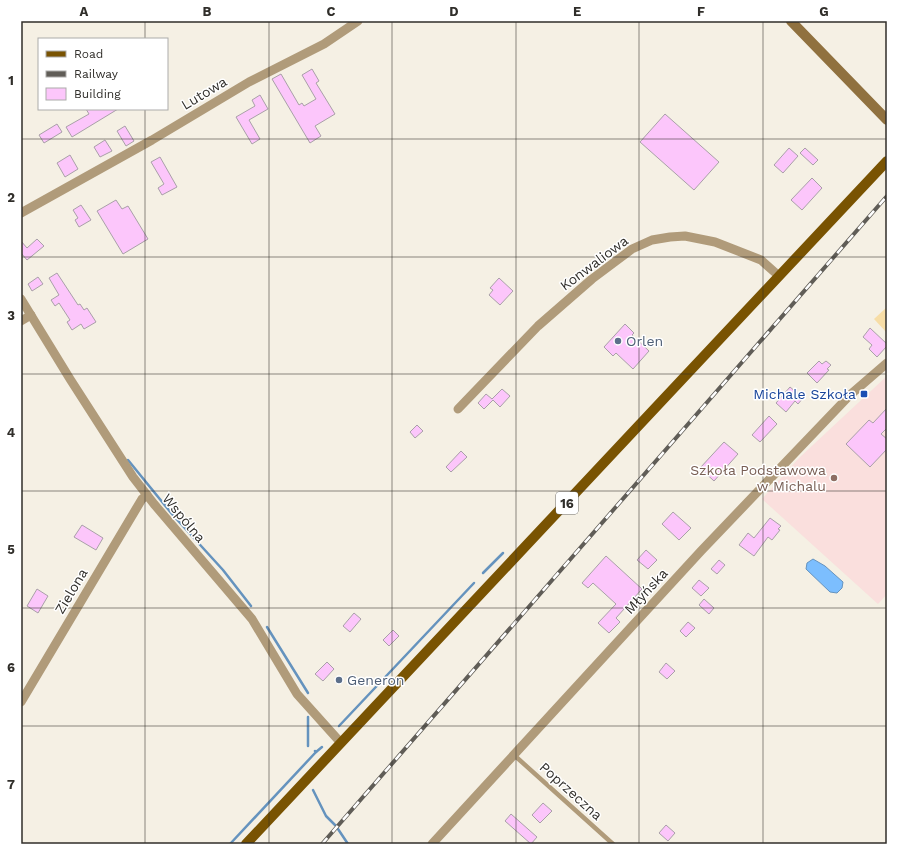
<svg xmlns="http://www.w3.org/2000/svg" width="908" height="865" font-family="'Work Sans',sans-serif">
<rect width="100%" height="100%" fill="#f5f0e4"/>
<polygon fill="#fadfdd" points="887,376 887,594 878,604 762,499 799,458"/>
<polygon fill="#f7dda6" points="887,307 887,333 874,319"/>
<polygon fill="#7cbefe" stroke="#6593be" points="813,559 825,566 843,582 842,588 837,593 830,592 806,569 807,563"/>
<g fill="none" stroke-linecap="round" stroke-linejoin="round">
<g stroke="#6593be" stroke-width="2.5">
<polyline points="128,460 172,514 223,570 251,606"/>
<polyline points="483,573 503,553"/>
<polyline points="267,627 308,693"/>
<polyline points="308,717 308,746"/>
<polyline points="339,726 474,583"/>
<polyline points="316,752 322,747"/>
<polyline points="313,790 326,816 336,826 348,844"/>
<polyline points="230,844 316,752 315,751"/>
</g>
</g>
<g fill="#fcc6fb" stroke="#a9a0a8">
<polygon points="312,69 319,81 316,83 335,114 315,126 321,136 310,143 272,79 281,74 299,105 302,103 304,106 316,99 302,75"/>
<polygon points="260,95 268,109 249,120 260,139 252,144 236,117 255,106 252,100"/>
<polygon points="86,109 118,109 72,137 66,127 89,114"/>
<polygon points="665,114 719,162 694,190 640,142"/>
<polygon points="57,124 62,132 44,143 39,135"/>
<polygon points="125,126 134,141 126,146 117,131"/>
<polygon points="105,140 112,151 100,157 94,147"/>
<polygon points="789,148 798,156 783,173 774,165"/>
<polygon points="805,148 818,160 813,165 800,153"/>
<polygon points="70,155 78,169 65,177 57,163"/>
<polygon points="160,157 177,187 162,195 158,188 164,184 151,162"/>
<polygon points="812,178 822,188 802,210 791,200"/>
<polygon points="116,200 122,209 128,206 148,239 123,254 97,211"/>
<polygon points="81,205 91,220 79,227 75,220 78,218 73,210"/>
<polygon points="37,239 44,246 27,260 21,253 21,241 27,248"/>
<polygon points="57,273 78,305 80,304 84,310 87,308 96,322 84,329 81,324 72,330 67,322 70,320 59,303 55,306 51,300 59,295 49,278"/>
<polygon points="38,277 43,284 32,291 28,284"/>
<polygon points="499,278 513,291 500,305 489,295 493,290 490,288"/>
<polygon points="625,324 634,333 632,335 649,351 633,369 616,353 613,356 604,347"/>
<polygon points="870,328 887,344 887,346 877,357 869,349 872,345 863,337"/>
<polygon points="819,361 822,364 826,361 831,365 827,369 829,370 817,383 807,373"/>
<polygon points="790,387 803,398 798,404 795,401 786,412 776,403"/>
<polygon points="502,389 510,396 500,407 493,400 484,409 478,403 486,394 492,399"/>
<polygon points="887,408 887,428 881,434 887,439 887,449 870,467 846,444 869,420 873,423"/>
<polygon points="769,416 777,424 760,442 752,435"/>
<polygon points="417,425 423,431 415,438 410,432"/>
<polygon points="724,442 738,454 714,481 700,468"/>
<polygon points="461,451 467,457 451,472 446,467"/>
<polygon points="673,512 691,528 679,540 662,524"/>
<polygon points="770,518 781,526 778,529 780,530 772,540 768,537 754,556 739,545 748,533 754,538"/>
<polygon points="82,525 103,538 96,550 74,537"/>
<polygon points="646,550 657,560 648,569 637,560"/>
<polygon points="606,556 642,589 616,618 620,622 609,633 598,623 616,604 593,583 588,588 582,583"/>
<polygon points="719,560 725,565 717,574 711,569"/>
<polygon points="699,580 709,588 701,596 692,588"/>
<polygon points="37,589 48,596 38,613 27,606"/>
<polygon points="704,599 714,608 709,614 699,605"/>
<polygon points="354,613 361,619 350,632 343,626"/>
<polygon points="688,622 695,628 686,637 680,631"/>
<polygon points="393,630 399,636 389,646 383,640"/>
<polygon points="327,662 334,669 323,681 315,674"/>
<polygon points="666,663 675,671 667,679 659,672"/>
<polygon points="543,803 552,811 540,823 532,815"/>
<polygon points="511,814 537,837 531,844 505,821"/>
<polygon points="666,825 675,833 668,841 659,833"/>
</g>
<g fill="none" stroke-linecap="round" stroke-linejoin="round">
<polyline stroke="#b09b7a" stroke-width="4.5" points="514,755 613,844"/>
<g stroke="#b09b7a" stroke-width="9">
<polyline points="21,213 152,140 249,82 324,44 358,21"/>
<polyline points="21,299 70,379 133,477 154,504 252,619 297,694 341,743"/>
<polyline points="21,321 31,315"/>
<polyline points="458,409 538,326 592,279 632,249 652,240 670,237 685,236 715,242 761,260 779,276"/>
<polyline points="21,702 142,499 147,495"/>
<polyline points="432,844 701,551 850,395 887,363"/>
</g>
<polyline stroke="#90713f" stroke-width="10" points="791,21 887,120"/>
<polyline stroke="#795302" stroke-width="10" points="246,844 887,161"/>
<defs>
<polyline id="rail" points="322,844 887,196"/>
</defs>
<use href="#rail" stroke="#605d57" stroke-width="4"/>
<use href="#rail" stroke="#fff" stroke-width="2.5" stroke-dasharray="8" stroke-linecap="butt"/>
</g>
<path fill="none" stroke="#302e2a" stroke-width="1" stroke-opacity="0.55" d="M 145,21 L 145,39M 269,21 L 269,844M 392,21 L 392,844M 516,21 L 516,844M 639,21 L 639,844M 763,21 L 763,844M 145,109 L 145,844M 21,139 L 887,139M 21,257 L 887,257M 21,374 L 887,374M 21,491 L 887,491M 21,608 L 887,608M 21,726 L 887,726"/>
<g fill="#5c6f8a" stroke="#fff" stroke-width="1.5">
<circle cx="618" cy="341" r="4"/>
<circle cx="339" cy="680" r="4"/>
</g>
<rect fill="#1a4fb4" stroke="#fff" stroke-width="1.5" x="860" y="390" width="8" height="8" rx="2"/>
<circle fill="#8d6e63" stroke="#fff" stroke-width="1.5" cx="834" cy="478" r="4"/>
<g text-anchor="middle" stroke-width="3" stroke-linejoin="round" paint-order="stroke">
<rect fill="#fff" stroke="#6e6d6a" stroke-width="1" x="556" y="492" width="22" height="22" rx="3"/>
<g font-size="13" font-weight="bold" fill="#302e2a">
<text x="567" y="508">16</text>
</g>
<g font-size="14" fill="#302e2a" stroke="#fff">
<text transform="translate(204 93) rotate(-31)" y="5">Lutowa</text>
<text transform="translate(594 263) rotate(-37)" y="5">Konwaliowa</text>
<text transform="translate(184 518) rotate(50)" y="5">Wspólna</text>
<text transform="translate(71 591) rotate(-59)" y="5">Zielona</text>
<text transform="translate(646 591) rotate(-47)" y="5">Młyńska</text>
<text transform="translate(571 791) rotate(42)" y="5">Poprzeczna</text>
</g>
<g font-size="14" fill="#4e5e75" stroke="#fff" text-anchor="start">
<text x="626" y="346">Orlen</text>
<text x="347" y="685">Generon</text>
</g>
<g font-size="14" fill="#164399" stroke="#fff" text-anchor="end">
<text x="856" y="399">Michale Szkoła</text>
</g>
<g font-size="14" fill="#785e54" stroke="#fff" text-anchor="end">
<text x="826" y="475">Szkoła Podstawowa<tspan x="826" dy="16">w Michalu</tspan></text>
</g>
</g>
<rect width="908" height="865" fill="none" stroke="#ffffff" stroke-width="44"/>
<rect x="38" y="38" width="130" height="72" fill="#ffffff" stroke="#acabaa"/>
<rect x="46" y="51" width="20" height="6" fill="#795302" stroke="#acabaa"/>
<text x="74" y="58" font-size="12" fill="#302e2a">Road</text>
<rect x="46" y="71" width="20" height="6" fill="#605d57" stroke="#acabaa"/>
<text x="74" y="78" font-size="12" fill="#302e2a">Railway</text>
<rect x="46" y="88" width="20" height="12" fill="#fcc6fb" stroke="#acabaa"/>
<text x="74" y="98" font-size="12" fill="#302e2a">Building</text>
<rect x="22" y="22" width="864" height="821" fill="none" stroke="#302e2a" stroke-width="1.5"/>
<g font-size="13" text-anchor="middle" font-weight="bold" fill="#302e2a">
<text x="84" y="16">A</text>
<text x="207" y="16">B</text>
<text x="331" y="16">C</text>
<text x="454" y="16">D</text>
<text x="577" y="16">E</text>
<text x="701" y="16">F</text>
<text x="824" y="16">G</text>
<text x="11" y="85">1</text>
<text x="11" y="202">2</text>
<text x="11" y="320">3</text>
<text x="11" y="437">4</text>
<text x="11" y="554">5</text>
<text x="11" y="672">6</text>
<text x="11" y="789">7</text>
</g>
</svg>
